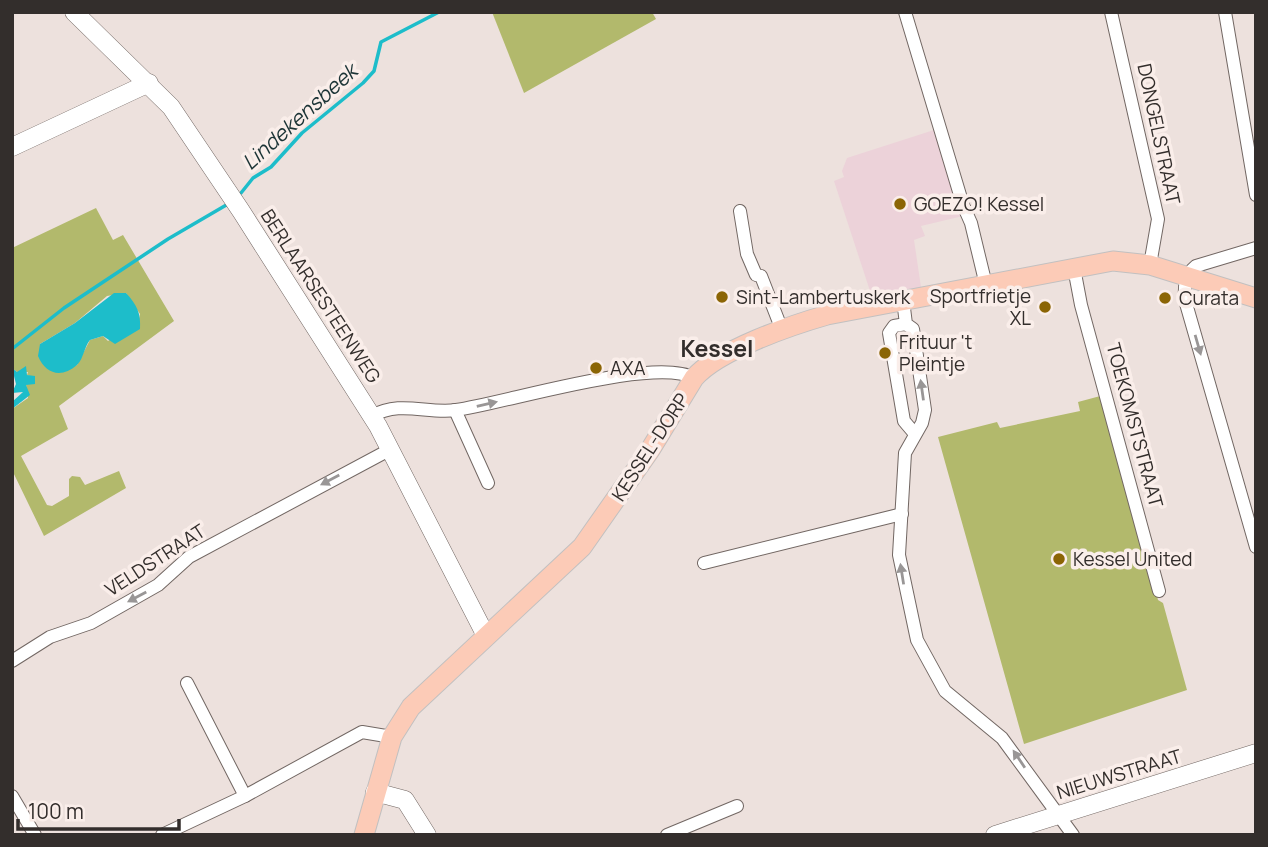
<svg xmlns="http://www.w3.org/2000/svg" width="1268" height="847" font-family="Manrope,sans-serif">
<rect width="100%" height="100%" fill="#ede1dd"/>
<polygon fill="#ecd2d9" points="937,129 963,216 921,226 925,236 914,240 921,287 872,297 834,181 844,177 842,171 847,158"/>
<g fill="#b2b96c" fill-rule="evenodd">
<polygon points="492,12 652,12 656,19 524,93"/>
<path d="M 96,208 L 113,240 L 123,235 L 174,321 L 59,406 L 68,429 L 21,456 L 47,505 L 52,506 L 69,496 L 69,479 L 72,476 L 80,477 L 85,485 L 119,471 L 126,488 L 44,536 L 12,470 L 12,409 L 28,398 L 26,385 L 35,378 L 27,375 L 28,372 L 17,372 L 12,368 L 12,248 ZM 126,293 L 140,314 L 139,319 L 108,341 L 103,336 L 90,340 L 77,365 L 69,368 L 40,344 L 75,323 L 107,296 Z"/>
<polygon points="1104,395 1158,600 1163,603 1187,690 1024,744 938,437 997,422 1000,428 1080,411 1078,402"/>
</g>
<g fill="#1dbdca">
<path d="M 114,293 L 126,293 C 137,305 141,313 140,329 L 115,344 L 103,336 L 90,340 C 84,347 84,358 77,365 C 62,378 46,375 38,356 L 40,344 L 75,323 Z"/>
<polygon points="26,366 27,375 35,376 35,384 26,385 30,395 12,409 12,402 23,392 12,393 16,384 12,368 17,372"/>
</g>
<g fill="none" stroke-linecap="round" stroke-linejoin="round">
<g stroke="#1dbdca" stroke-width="3.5">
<polyline points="241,193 253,178 271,167 302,133 363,83 374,71 381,42 439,12"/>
<polyline points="12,349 64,308 168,239 228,204"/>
</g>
<defs>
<g id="street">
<polyline points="905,12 963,205 971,223 986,285"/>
<polyline points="1111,12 1158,219 1150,265"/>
<polyline points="1225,12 1256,195"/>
<polyline points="740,211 747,254 756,275 761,276 782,330"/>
<path d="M 1256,248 L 1196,266 C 1185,275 1184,286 1185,300 L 1256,547"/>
<polyline points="1074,268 1081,305 1159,591"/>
<polyline points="903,300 906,324 913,329 925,410 922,423 905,453 899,555 917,640 945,691 1002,738 1073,835"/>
<polyline points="906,324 894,326 889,333 904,421 915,434"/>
<polyline points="455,410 488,483"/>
<path d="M 372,416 C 400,400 427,414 456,410 C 506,403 655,356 694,378"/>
<polyline points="704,563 902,514"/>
<polyline points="12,661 50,637 91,623 158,585 189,557 391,449"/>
<polyline points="187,683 245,796"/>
<polyline points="12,796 35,835"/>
<polyline points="162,835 245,796 362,732 392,737"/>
<polyline points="667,835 737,806"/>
</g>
<g id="secondary">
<polyline points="74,12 171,107 241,211 378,426 486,636"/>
<polyline points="12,147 149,83"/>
<polyline points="375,792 405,800 427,835"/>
<polyline points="995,835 1256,753"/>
</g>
<path id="primary" d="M 364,835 L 392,737 L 411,707 L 582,547 L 650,450 L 694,378 C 718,350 792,325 827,315 L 1113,261 L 1150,265 L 1256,298"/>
</defs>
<use href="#street" stroke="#726763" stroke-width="14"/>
<use href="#secondary" stroke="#726763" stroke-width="19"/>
<use href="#primary" stroke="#c2c0c0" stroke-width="21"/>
<use href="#street" stroke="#fff" stroke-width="12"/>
<use href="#secondary" stroke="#fff" stroke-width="18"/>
<use href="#primary" stroke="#fccbb7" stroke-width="19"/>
</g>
<defs><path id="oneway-solid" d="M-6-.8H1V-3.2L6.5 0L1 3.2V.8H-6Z" transform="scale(1.75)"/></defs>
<g fill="#999696">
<use href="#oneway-solid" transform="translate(1198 345) rotate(74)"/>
<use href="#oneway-solid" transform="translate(922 390) rotate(-98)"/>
<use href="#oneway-solid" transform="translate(487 404) rotate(-13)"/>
<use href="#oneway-solid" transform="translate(330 480) rotate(152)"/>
<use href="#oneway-solid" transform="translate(902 574) rotate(-99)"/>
<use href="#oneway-solid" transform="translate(137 597) rotate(152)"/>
<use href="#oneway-solid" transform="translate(1019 759) rotate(-124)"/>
</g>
<g fill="#8b6505" stroke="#faeeea" stroke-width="2.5">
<circle cx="900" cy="204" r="7"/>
<circle cx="722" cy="297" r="7"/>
<circle cx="1165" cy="298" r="7"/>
<circle cx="1045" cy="307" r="7"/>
<circle cx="885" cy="353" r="7"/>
<circle cx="596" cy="368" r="7"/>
<circle cx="1059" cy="559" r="7"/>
</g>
<g text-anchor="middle" stroke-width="7" stroke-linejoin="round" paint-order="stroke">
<g font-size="19" fill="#332e2c" stroke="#faeeea">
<text transform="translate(1159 134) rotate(78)" y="7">DONGELSTRAAT</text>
<text transform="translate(321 296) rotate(57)" y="7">BERLAARSESTEENWEG</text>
<text transform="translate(1135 425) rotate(75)" y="7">TOEKOMSTSTRAAT</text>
<text transform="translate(650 447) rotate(-57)" y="7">KESSEL-DORP</text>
<text transform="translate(155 560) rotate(-33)" y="7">VELDSTRAAT</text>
<text transform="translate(1119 774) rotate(-17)" y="7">NIEUWSTRAAT</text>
</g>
<g font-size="19" fill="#332e2c" stroke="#faeeea" text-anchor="start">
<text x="914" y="211">GOEZO! Kessel</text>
<text x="1031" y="303" text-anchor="end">Sportfrietje<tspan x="1031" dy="22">XL</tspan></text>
<text x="736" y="304">Sint-Lambertuskerk</text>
<text x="1179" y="305">Curata</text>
<text x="899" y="349">Frituur 't<tspan x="899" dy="22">Pleintje</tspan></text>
<text x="610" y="375">AXA</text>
<text x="1073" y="566">Kessel United</text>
</g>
<g font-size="21" font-style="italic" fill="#1c3436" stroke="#faeeea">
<text transform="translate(300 117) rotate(-42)" y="7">Lindekensbeek</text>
</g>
<g font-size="23" font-weight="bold" fill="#332e2c" stroke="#faeeea">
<text x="717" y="357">Kessel</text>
</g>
</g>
<rect width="1268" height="847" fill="none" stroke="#332e2c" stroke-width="28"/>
<path d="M18 819v10h161v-10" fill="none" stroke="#332e2c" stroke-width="3.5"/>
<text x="28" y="819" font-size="21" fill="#332e2c" stroke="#faeeea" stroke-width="5" paint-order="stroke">100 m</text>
</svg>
